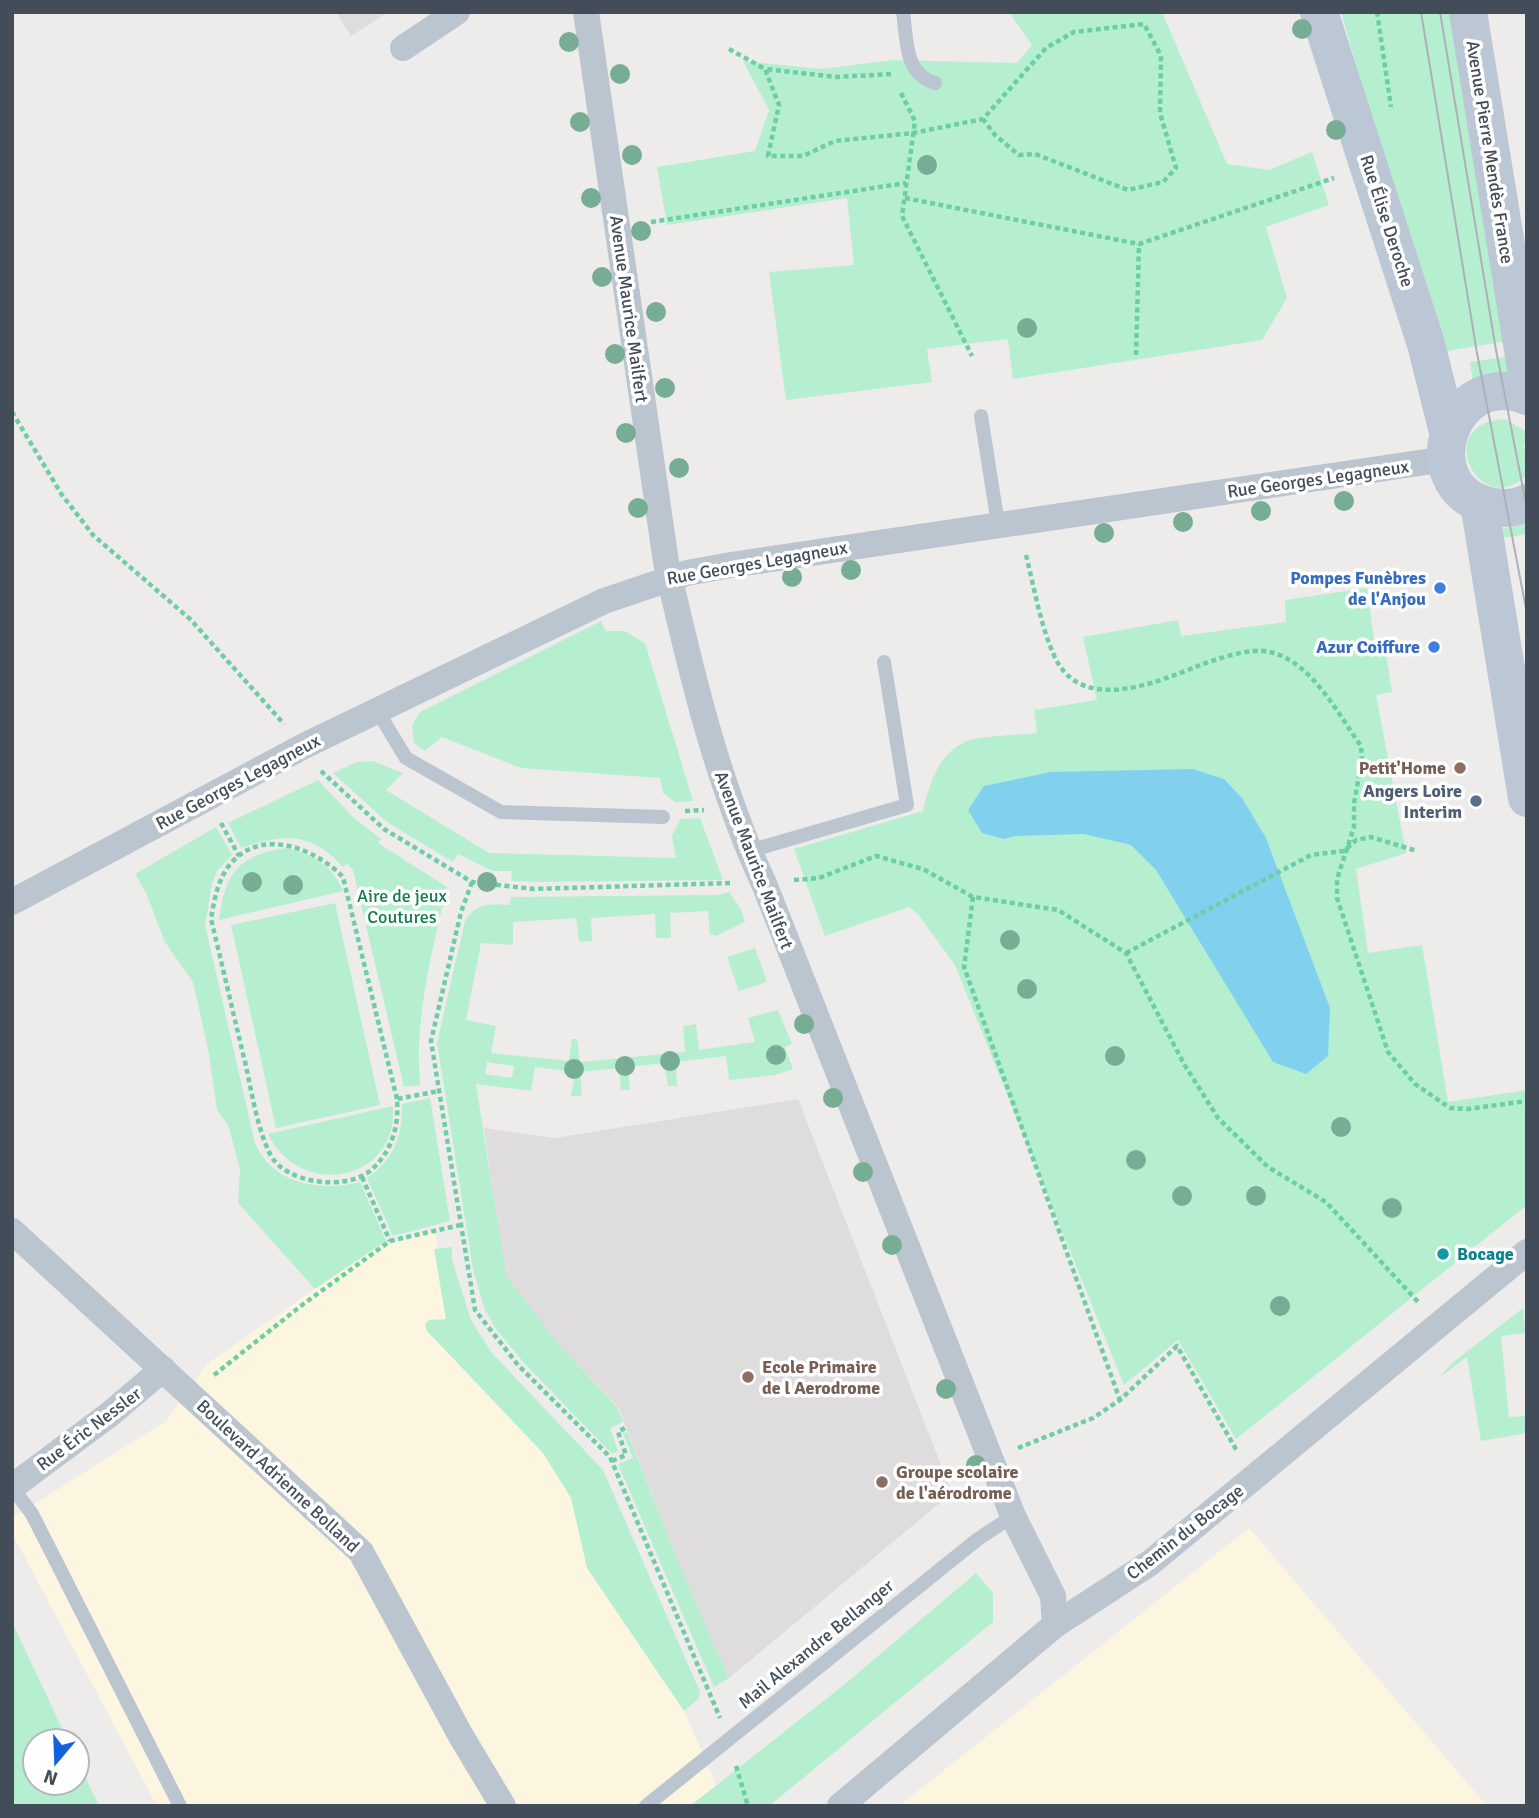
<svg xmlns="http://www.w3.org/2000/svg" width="1539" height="1818" font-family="Signika,sans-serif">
<rect width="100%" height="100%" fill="#eeebeb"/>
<g fill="#fcf6e1">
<polygon points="434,1231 468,1360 588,1487 725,1806 157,1806 12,1533 12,1518 166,1421 207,1364 374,1248"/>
<polygon points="1249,1528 1487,1806 899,1806"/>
</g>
<g fill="#dfdcdd">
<polygon points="336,12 388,12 351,36"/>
<polygon points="798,1099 952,1493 729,1678 678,1561 618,1407 561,1347 505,1276 484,1128 555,1138"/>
</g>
<g fill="#b5efcf" fill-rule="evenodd">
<polygon points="1009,12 1162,12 1227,164 1269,170 1312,152 1329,205 1266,227 1287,298 1262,340 1013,379 1008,339 927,349 932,382 786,400 769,272 854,265 847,198 667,225 657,167 755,151 769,110 743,61 822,69 893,60 1017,63 1032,45"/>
<polygon points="1341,12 1454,12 1507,341 1447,351 1390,182"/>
<polygon points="1510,356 1514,378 1473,382 1470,362"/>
<path d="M 1505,419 L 1527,432 L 1527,445 L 1523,446 L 1527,454 L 1527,475 C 1480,522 1430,423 1505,419 Z"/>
<polygon points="1527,524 1527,534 1495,539 1500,529"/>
<path d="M 1367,588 L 1375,647 L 1385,647 L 1392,692 L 1376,695 L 1406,853 L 1356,869 L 1368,953 L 1422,945 L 1448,1102 L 1527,1090 L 1527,1205 L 1236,1439 L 1178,1340 L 1124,1385 L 955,965 L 918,914 L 909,907 L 825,936 L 794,849 L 923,811 C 929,785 938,754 965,742 C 978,736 1021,735 1037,733 L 1034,710 L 1097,700 L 1083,637 L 1178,620 L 1181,636 L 1286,622 L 1285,600 Z"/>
<polygon points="601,621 606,631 624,631 645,643 693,801 675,802 663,793 660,778 521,768 442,737 425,751 414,743 412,725 420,712"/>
<polygon points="373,761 403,773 386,790 489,853 676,858 672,836 680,819 700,818 723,880 538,882 511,881 512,871 493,871 458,854 453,862 387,822 333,773 357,762"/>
<path d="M 318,780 L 354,818 L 381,839 L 378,843 L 447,887 C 432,952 414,1018 420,1085 L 404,1087 L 353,870 L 347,864 L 343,867 C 311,831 283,834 241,848 L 228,823 Z"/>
<path d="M 216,827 L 232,855 L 217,871 L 212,884 L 205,925 L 255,1143 C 272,1184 320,1192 360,1182 L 386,1241 L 315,1289 L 238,1203 L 240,1169 L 228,1125 L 217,1110 L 209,1054 L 193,982 L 165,942 L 146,893 L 135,874 Z"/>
<path d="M 287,848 C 314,855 332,865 343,891 L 219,920 C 225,873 239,854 287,848 Z"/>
<path d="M 729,892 L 741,909 L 745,922 L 716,936 L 710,934 L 708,911 L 670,913 L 671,938 L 656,938 L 655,914 L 591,918 L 592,941 L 579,942 L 576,918 L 513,922 L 513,945 L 481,943 L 466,1020 L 496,1026 L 491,1053 L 569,1061 L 572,1039 L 577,1039 L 580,1062 L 685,1052 L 683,1026 L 696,1024 L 699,1050 L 755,1042 L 748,1018 L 778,1010 L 792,1044 L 785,1047 L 793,1069 L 775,1075 L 729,1080 L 726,1056 L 676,1062 L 677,1086 L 668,1086 L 664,1063 L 628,1067 L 630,1090 L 621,1090 L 619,1068 L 580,1072 L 582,1096 L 571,1096 L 575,1072 L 535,1067 L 531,1091 L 476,1084 L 506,1276 L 561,1347 L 617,1407 L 623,1422 L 610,1428 L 618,1451 L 612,1454 L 525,1364 L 496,1329 L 485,1310 L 473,1269 L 437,1043 L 465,921 C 475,903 491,903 509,905 L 511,897 L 717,895 ZM 487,1062 L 514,1066 L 512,1078 L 485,1074 Z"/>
<polygon points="335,903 380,1105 276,1128 231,925"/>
<polygon points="755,948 767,982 739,991 727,957"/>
<path d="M 430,1098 L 450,1221 L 393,1236 L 367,1178 C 395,1158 402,1137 402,1104 Z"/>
<path d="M 393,1106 C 399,1181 301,1201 268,1134 Z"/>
<polygon points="452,1247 452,1260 471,1320 491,1352 603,1470 700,1692 699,1698 684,1711 587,1568 571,1498 543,1453 427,1331 425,1324 429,1320 446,1319 434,1249"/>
<polygon points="1523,1308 1525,1333 1501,1336 1509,1417 1527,1416 1527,1433 1481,1441 1467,1357 1440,1377 1451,1364"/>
<polygon points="627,1432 678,1561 729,1678 714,1687 618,1464 633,1458 623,1433"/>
<polygon points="976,1573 993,1593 993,1622 769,1806 690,1806 845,1684"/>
<polygon points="12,1622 68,1741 35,1741 35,1783 77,1783 77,1760 99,1806 12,1806"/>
</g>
<polygon fill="#81d1ee" points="1193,769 1224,779 1242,798 1266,838 1330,1008 1328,1056 1306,1074 1273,1062 1156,870 1131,845 1084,834 1015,836 1004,839 982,833 968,810 984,786 1051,772"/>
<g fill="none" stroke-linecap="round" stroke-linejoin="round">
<g stroke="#6dcea3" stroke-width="4.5" stroke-dasharray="5 3.5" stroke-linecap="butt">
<polyline points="1377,12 1391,107"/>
<polyline points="729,49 765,69"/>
<polyline points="891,74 836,77 765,69 779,105 768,156 803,156 835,141 913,133 983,119 1046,48 1074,32 1144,24 1161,56 1160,113 1176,168 1163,182 1128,190 1035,154 1019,155 995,135 983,119"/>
<polyline points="901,93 915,121 902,216 972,356"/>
<polyline points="905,198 1139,244 1334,178"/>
<polyline points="651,222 906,183"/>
<polyline points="1136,355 1139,244"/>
<polyline points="12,412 62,495 93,535 190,619 284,724"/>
<path d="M 1026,555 C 1034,587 1040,623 1053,653 C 1078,715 1153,684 1198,666 C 1216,659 1251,647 1270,652 C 1312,662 1338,714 1361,746 L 1362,760 L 1354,803 L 1354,827 L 1337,879 L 1337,898 L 1388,1052 L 1415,1084 L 1450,1108 L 1468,1109 L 1527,1101"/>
<polyline points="321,771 384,829 472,882 534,889 730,883"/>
<polyline points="685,811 704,810"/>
<polyline points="221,823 239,856"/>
<polyline points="794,880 819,878 876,856 923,869 973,897 1058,910 1126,953 1184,1064 1218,1118 1268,1167 1326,1202 1420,1304"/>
<polyline points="472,882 461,912 431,1041 475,1310 518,1365 610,1457 720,1718"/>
<polyline points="973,897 964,967 1120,1400"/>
<polyline points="1126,953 1311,855 1344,851 1356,840 1371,837 1417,851"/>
<path d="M 397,1099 L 343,877 C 314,847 258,826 228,867 C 217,883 214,901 211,919 C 223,968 234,1017 246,1066 C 252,1094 257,1127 270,1154 C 285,1184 345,1191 370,1171 C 392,1152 399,1127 397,1099 L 439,1091"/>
<polyline points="362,1177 390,1241"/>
<polyline points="214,1375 302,1305 390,1241 460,1225"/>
<polyline points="1018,1448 1093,1418 1120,1400 1177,1346 1237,1451"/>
<polyline points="612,1461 626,1455 618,1432 625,1428"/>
<polyline points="736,1766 748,1806"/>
</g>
<g stroke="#bbc5cf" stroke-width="14">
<path d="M 903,12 C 907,39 904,74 935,83"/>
<polyline points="981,416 998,524"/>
<polyline points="378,712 406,758 501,812 663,817"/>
<polyline points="749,851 907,805 884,662"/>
<polyline points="12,1487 32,1514 180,1806"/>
<polyline points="646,1806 978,1539 1013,1516"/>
</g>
<g stroke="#bbc5cf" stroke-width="26">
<path d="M 586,12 L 666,562 C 691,672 717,783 765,886 L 1013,1516 L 1053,1596 L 1055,1625"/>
<polyline points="403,48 457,12"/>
<polyline points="12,902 304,746 604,601 687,573 731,565 1446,459"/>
<polyline points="12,1231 361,1552 461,1736 503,1806"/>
<polyline points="12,1487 110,1414 163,1369"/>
<polyline points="840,1806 1055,1625 1150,1563 1527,1252"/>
</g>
<g stroke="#bcc7d6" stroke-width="38">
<polyline points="1319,12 1426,344 1448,432"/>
<polyline points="1468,12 1527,374"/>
<path d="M 1527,396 C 1451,366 1412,483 1485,505 C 1499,509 1513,510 1527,503"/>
<polyline points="1479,503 1527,798"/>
</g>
<g stroke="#adb0b6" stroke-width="2">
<polyline points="1421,12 1477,353 1527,614"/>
<polyline points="1440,12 1496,350 1527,509"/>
</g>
</g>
<g fill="#76ad94">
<circle cx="1302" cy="29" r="10"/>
<circle cx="569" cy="42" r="10"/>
<circle cx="620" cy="74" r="10"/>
<circle cx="580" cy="122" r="10"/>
<circle cx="1336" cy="130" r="10"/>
<circle cx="632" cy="155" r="10"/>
<circle cx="927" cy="165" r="10"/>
<circle cx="591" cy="198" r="10"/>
<circle cx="641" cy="231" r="10"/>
<circle cx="602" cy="277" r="10"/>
<circle cx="656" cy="312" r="10"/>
<circle cx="1027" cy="328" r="10"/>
<circle cx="615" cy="354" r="10"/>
<circle cx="665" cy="388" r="10"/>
<circle cx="626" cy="433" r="10"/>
<circle cx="679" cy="468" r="10"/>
<circle cx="1344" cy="501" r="10"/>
<circle cx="638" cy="508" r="10"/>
<circle cx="1261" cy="511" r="10"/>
<circle cx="1183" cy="522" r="10"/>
<circle cx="1104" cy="533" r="10"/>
<circle cx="851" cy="570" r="10"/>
<circle cx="792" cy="577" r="10"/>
<circle cx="252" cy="882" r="10"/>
<circle cx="487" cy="882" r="10"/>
<circle cx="293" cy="885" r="10"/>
<circle cx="1010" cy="940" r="10"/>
<circle cx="1027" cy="989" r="10"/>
<circle cx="804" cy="1024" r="10"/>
<circle cx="776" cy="1055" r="10"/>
<circle cx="1115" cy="1056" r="10"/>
<circle cx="670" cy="1061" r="10"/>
<circle cx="625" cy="1066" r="10"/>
<circle cx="574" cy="1069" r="10"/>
<circle cx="833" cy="1098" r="10"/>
<circle cx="1341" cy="1127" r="10"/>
<circle cx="1136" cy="1160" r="10"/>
<circle cx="863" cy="1172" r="10"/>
<circle cx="1182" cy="1196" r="10"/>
<circle cx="1256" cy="1196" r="10"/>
<circle cx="1392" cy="1208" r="10"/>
<circle cx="892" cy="1245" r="10"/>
<circle cx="1280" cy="1306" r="10"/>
<circle cx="946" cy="1389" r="10"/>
<circle cx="976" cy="1465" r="10"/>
</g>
<g fill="#3f7fe0" stroke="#fff" stroke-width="2.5">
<circle cx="1440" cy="588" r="7"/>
<circle cx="1434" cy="647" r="7"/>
</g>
<g fill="#8d6e63" stroke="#fff" stroke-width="2.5">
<circle cx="1460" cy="768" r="7"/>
<circle cx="748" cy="1377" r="7"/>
<circle cx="882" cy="1482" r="7"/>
</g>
<circle fill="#5c6f8a" stroke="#fff" stroke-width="2.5" cx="1476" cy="801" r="7"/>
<circle fill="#0f9aa8" stroke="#fff" stroke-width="2.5" cx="1443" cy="1254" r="7"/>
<g text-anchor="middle" stroke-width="7" stroke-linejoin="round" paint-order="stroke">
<g font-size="18" fill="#434d59" stroke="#fff">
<text transform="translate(1490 152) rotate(81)" y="6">Avenue Pierre Mendès France</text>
<text transform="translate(1387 221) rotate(72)" y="6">Rue Élise Deroche</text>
<text transform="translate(629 309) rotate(82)" y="6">Avenue Maurice Mailfert</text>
<text transform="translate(1318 479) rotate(-8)" y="6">Rue Georges Legagneux</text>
<text transform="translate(757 563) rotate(-10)" y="6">Rue Georges Legagneux</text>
<text transform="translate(238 782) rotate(-28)" y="6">Rue Georges Legagneux</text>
<text transform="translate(754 860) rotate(69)" y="6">Avenue Maurice Mailfert</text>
<text transform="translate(89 1429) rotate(-37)" y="6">Rue Éric Nessler</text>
<text transform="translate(278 1476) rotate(43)" y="6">Boulevard Adrienne Bolland</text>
<text transform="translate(1185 1532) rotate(-38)" y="6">Chemin du Bocage</text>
<text transform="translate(816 1644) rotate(-39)" y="6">Mail Alexandre Bellanger</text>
</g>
<g font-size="18" font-weight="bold" fill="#366cbe" stroke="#fff" text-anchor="end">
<text x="1426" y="584">Pompes Funèbres<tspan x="1426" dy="21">de l'Anjou</tspan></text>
<text x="1420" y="653">Azur Coiffure</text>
</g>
<g font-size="18" font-weight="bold" fill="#785e54" stroke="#fff" text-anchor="start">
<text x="1446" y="774" text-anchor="end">Petit'Home</text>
<text x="762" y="1373">Ecole Primaire<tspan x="762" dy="21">de l Aerodrome</tspan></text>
<text x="896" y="1478">Groupe scolaire<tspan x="896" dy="21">de l'aérodrome</tspan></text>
</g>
<g font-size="18" font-weight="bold" fill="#4e5e75" stroke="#fff" text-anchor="end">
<text x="1462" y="797">Angers Loire<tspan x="1462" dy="21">Interim</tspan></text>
</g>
<g font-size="18" fill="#137b4d" stroke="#fff">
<text x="402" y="902">Aire de jeux<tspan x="402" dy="21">Coutures</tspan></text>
</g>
<g font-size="18" font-weight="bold" fill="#0d838f" stroke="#fff" text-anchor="start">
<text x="1457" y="1260">Bocage</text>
</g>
</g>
<rect width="1539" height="1818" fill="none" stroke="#434d59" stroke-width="28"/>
<g transform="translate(56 1762) rotate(199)"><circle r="33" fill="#ffffff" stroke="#b4b8bd" stroke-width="2"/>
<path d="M0-5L12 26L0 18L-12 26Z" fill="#1261e1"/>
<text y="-10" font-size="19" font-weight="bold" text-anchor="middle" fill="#434d59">N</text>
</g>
</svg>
